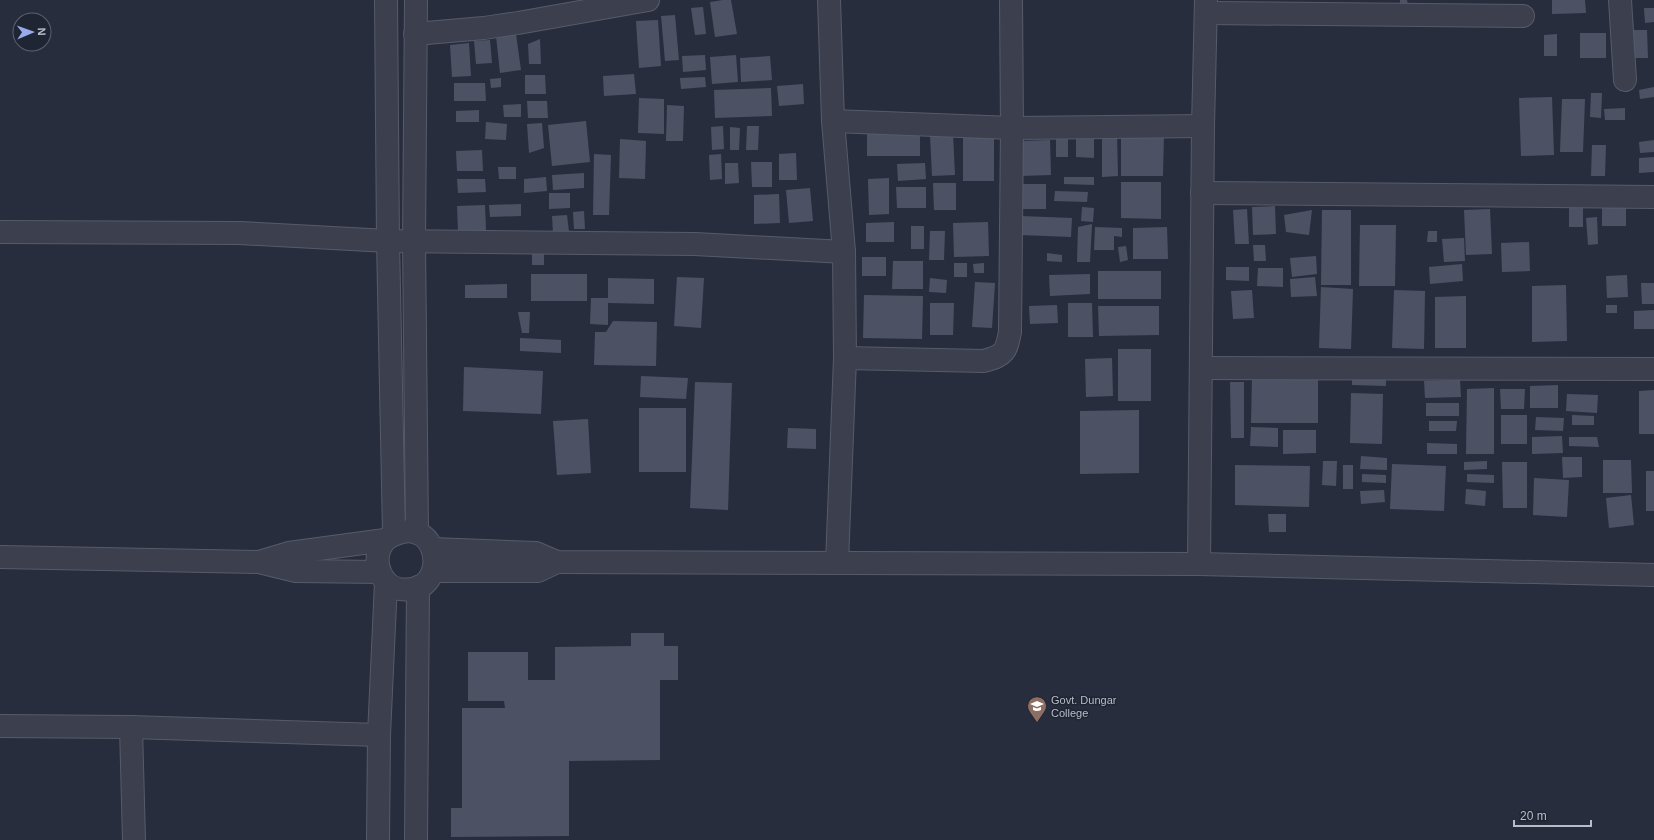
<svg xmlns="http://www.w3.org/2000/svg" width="1654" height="840" font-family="Arial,sans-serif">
<rect width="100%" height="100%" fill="#282d3e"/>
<g fill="#4c5264">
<polygon points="723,0 731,0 737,34 715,37 710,2"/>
<polygon points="1400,0 1407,0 1408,5 1400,5"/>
<polygon points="1552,0 1585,0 1586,13 1552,14"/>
<polygon points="703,7 706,34 695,35 691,8"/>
<polygon points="1644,8 1654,8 1654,22 1645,23"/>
<polygon points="675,15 679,60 665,61 661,16"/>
<polygon points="658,20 661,66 639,68 636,21"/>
<polygon points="1629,30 1647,30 1648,58 1630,58"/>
<rect x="1580" y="33" width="26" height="25"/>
<polygon points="516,34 521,70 500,73 496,36"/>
<polygon points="1557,34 1557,56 1544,56 1544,35"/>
<polygon points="540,39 541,64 529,64 528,44"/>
<polygon points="490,40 492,63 476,64 474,41"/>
<polygon points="469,43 471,76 452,77 450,45"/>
<polygon points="705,55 706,70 683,72 682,56"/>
<polygon points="736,55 738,82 712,84 710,57"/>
<polygon points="770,56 772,80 741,82 740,58"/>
<polygon points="634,74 636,94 604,96 603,76"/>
<polygon points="525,75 545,75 546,94 525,94"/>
<polygon points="705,77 706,87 681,89 680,78"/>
<polygon points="501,78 501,87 491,88 490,79"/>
<polygon points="454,83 485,83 486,101 454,101"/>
<polygon points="803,84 804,104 779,106 777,86"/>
<polygon points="1654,87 1654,97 1640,99 1639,90"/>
<polygon points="771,88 772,116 715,118 714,90"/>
<polygon points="1591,93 1602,93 1601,118 1590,117"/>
<polygon points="1552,97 1554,155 1521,156 1519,98"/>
<polygon points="639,98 664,99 664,134 638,133"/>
<polygon points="1562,99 1585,99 1583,152 1560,152"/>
<polygon points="527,101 547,101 548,118 528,118"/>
<polygon points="521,104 521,117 504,117 503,105"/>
<polygon points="667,105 684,106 683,141 666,141"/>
<polygon points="1625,108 1625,120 1605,120 1604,109"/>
<polygon points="479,110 479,122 456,122 456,111"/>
<polygon points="586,121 590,162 552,166 548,125"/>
<polygon points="486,122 507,124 506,140 485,139"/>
<polygon points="542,123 544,148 529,153 527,124"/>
<polygon points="723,126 724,149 712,150 711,127"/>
<polygon points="747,126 759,126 758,150 746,150"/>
<polygon points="730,127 740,128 739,150 730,150"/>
<rect x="867" y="130" width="53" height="26"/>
<polygon points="1068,132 1068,157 1056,157 1056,133"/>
<polygon points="953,133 955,175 932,176 930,135"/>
<polygon points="1102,133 1117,133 1118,176 1102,177"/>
<polygon points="1121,133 1164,134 1163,176 1121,176"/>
<polygon points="994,134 994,181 963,181 963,135"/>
<polygon points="1076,134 1094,134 1094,158 1076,157"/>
<polygon points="620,139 646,141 645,179 619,178"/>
<polygon points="1050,140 1051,175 1021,176 1021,141"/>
<polygon points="1654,140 1654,152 1640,153 1639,142"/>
<polygon points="1592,145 1606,145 1605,176 1591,176"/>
<polygon points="482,150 483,171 457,171 456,151"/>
<polygon points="796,153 797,180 779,180 779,154"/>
<polygon points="594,154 611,155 609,215 593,215"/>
<polygon points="721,154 722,179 710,180 709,155"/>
<polygon points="1654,157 1654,172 1639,173 1639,158"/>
<polygon points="751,162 772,162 772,187 752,187"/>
<polygon points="725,163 738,163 739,183 725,184"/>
<polygon points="925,163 926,179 898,181 897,164"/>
<polygon points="498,167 516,167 516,179 499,179"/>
<polygon points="584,173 584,188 553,190 552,175"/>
<polygon points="546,177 547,191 524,193 524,179"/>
<polygon points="1064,177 1094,177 1094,185 1064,184"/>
<polygon points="889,178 889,214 869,215 868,179"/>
<polygon points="457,179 485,179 486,192 458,193"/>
<polygon points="1121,182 1161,182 1161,219 1121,218"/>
<polygon points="933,183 956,183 956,210 934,210"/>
<polygon points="1017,184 1046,184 1046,209 1016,209"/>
<polygon points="896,187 926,187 926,208 897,208"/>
<polygon points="810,188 813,221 789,223 786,190"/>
<polygon points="1055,191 1088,192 1087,202 1054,201"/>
<polygon points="549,193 570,193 570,208 549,209"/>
<polygon points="779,194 780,223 754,224 754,195"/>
<rect x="1602" y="203" width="24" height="23"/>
<polygon points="521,204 521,216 490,217 489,205"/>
<polygon points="485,205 486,230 458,231 457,206"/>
<rect x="1569" y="205" width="14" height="22"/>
<polygon points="1275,206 1276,234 1253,235 1252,207"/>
<polygon points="1082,207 1094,208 1093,222 1081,221"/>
<polygon points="1247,209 1249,244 1235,244 1233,210"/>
<polygon points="1490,209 1492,254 1466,255 1464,210"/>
<polygon points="1312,210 1309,235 1286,232 1284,215"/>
<polygon points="1322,210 1351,210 1351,285 1321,285"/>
<polygon points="584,211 585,229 574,229 573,212"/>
<polygon points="567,215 569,232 553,233 552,216"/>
<polygon points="1021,216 1072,218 1071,237 1020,235"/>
<polygon points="1597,217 1598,244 1588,245 1586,218"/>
<polygon points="894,222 894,242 866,242 866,223"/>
<polygon points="988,222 989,256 954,257 953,223"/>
<polygon points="1092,224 1090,262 1077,262 1078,227"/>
<polygon points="1360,225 1396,225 1395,286 1359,286"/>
<rect x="911" y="226" width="13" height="23"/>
<polygon points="1095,227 1122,228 1122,237 1114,236 1114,250 1094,250"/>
<polygon points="1167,227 1168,259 1133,259 1133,228"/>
<polygon points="930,231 945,231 944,260 929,260"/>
<polygon points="1428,231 1437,231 1437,242 1427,242"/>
<polygon points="1464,238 1465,261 1444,262 1442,239"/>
<polygon points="1529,242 1530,271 1502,272 1501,243"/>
<polygon points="1253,245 1265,245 1266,261 1254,261"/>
<polygon points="1126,246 1128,260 1120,262 1118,247"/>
<rect x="532" y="251" width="12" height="14"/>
<polygon points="1047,253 1062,255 1062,262 1047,261"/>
<polygon points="1316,256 1317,274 1292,277 1290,258"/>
<rect x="862" y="257" width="24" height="19"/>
<polygon points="893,261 923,261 923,289 892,289"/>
<rect x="954" y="263" width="13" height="14"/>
<polygon points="984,263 984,273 974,273 973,264"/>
<polygon points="1462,264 1463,281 1430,284 1429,267"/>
<polygon points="1226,267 1249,267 1249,281 1226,280"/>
<polygon points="1258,268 1283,268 1283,287 1257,286"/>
<rect x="1098" y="271" width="63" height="28"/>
<rect x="531" y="274" width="56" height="27"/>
<polygon points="1090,274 1090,294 1050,296 1049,275"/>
<polygon points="1627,275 1628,297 1607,298 1606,276"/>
<polygon points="677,277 704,278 701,328 674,326"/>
<polygon points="1315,277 1317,296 1291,297 1290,279"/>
<polygon points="608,278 654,279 654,304 608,303 608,325 590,324 591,298 608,298"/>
<polygon points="930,278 947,280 946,293 929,292"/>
<polygon points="975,282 995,283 992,328 972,327"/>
<polygon points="1641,283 1654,283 1654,304 1642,304"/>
<polygon points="507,284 507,298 465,298 465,285"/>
<polygon points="1566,285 1567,341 1532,342 1532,286"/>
<polygon points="1321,287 1353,289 1351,349 1319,348"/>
<polygon points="1252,290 1254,318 1233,319 1231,291"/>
<polygon points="1394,290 1425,291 1424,349 1392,348"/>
<polygon points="864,295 923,296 922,339 863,338"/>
<polygon points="1466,296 1466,348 1435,348 1435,297"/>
<polygon points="930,303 954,303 953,335 930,335"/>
<polygon points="1068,303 1092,303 1093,337 1068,337"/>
<polygon points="1057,305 1058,323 1030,324 1029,306"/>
<rect x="1606" y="305" width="11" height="8"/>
<polygon points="1098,306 1159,306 1159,335 1099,336"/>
<polygon points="1654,310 1654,329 1634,329 1634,311"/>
<polygon points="518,312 530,312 529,333 522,333"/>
<polygon points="613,321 657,322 656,366 594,365 595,332 606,332"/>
<polygon points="520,338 561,340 561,353 520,351"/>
<rect x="1118" y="349" width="33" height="52"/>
<polygon points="1112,358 1113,396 1086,397 1085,359"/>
<polygon points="464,367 543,371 541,414 463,411"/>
<polygon points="1352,374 1386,375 1386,386 1352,385"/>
<polygon points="641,376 688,378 686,399 640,397"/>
<polygon points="1252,377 1318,377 1318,423 1251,423"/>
<polygon points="1460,380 1461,397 1425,398 1424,381"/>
<polygon points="695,382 732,383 728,510 690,508"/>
<polygon points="1230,382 1244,382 1244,438 1231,438"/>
<polygon points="1558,385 1558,408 1530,408 1530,386"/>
<polygon points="1494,388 1494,454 1466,454 1467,389"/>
<polygon points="1500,389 1525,389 1524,409 1501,409"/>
<polygon points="1654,390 1654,434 1639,434 1639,391"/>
<polygon points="1351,393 1383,394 1382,444 1350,443"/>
<polygon points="1567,394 1598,395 1597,413 1566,411"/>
<rect x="1426" y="403" width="33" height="13"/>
<rect x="639" y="408" width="47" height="64"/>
<polygon points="1139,410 1139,473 1080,474 1080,411"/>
<rect x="1501" y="415" width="26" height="29"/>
<polygon points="1572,415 1594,416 1594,425 1572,425"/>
<polygon points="1536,417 1564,418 1563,431 1535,430"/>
<polygon points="588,419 591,473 557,475 553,421"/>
<polygon points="1429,421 1457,421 1456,431 1429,431"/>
<polygon points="1251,427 1278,428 1278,447 1250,446"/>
<polygon points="788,428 816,429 816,449 787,448"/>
<polygon points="1283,430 1316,430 1316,453 1283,454"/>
<polygon points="1562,436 1563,453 1532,454 1532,437"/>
<polygon points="1569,437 1597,437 1599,447 1569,446"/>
<polygon points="1427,443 1457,444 1457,454 1427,454"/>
<polygon points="1361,456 1387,458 1387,470 1360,469"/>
<polygon points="1562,457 1582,457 1582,477 1563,478"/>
<polygon points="1603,460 1631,460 1632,493 1603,493"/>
<polygon points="1323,461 1337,461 1336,486 1322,485"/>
<polygon points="1487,461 1487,469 1464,470 1464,462"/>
<polygon points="1502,462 1527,462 1527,508 1503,508"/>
<polygon points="1392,464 1446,466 1444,511 1390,509"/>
<polygon points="1235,465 1310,466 1309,507 1235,505"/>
<rect x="1343" y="465" width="10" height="24"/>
<rect x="1646" y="471" width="8" height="40"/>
<polygon points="1362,474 1386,475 1386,483 1362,482"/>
<polygon points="1467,474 1494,475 1494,483 1467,482"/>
<polygon points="1534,478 1569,480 1567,517 1533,515"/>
<polygon points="1466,489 1486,491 1485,506 1465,504"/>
<polygon points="1384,490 1385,502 1361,504 1360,491"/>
<polygon points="1631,495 1634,525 1609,528 1606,498"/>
<polygon points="1268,514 1286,514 1286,532 1269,532"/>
<polygon points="631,633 664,633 664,646 678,646 678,680 660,680 660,760 569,761 569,836 451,837 451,808 462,808 462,708 505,708 504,701 468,701 468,652 528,652 528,680 555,680 555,647 631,646"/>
</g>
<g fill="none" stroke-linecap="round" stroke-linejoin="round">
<defs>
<g id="minor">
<polyline points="386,0 388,241 394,534"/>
<polyline points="416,0 414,241 417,533"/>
<polyline points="829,0 833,121 844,252 845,358 837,563"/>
<polyline points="1620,0 1625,80"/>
<polyline points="1206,13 1523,16"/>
<polyline points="415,34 484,28 518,23 648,0"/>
<polyline points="833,121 1012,128 1203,126"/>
<polyline points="1202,193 1654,197"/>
<polyline points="0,232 240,233 388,241 695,244 844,252"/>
<path d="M 845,358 L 984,361 C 1005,355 1006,352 1010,332 L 1012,128 L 1011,0"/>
<polyline points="1201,368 1654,369"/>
<polyline points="433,549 536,553 557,562 1199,564 1654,575"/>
<polyline points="0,557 259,562 296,571 379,572"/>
<path d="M 259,562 L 289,553 L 385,540 C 440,503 455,598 399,589 C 383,586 374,566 379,551 C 380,547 383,543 385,540"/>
<polyline points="1199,564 1203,126 1206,0"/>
<polyline points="433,571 538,571 557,562"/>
<polyline points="0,726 131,727 379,735"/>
<polyline points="131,727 134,840"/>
<polyline points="378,840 379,735 386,582"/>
<polyline points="416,840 418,587"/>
</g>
</defs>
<use href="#minor" stroke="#575b69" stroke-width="24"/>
<use href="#minor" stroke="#3c404e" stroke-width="22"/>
</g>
<defs>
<symbol id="university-pin" viewBox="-11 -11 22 30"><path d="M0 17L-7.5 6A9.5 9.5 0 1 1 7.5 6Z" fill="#8d6e63" stroke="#202533"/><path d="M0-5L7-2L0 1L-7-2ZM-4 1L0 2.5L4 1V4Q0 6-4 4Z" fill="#fff"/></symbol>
</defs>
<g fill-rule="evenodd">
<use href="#university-pin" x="1026" y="695" width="22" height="30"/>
</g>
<g text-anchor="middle" stroke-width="3" stroke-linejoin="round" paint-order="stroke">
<g font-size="11" fill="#b8bcc9" stroke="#202533" text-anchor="start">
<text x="1051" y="704">Govt. Dungar<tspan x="1051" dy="13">College</tspan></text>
</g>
</g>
<g transform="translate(32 32) rotate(88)"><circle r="19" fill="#202533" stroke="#5d616f"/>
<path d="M0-3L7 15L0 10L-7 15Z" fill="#97aaee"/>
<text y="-6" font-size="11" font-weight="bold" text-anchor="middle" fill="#b8bcc9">N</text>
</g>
<path d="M1514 820v6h77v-6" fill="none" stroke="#b8bcc9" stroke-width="2"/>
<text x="1520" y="820" font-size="12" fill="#b8bcc9" stroke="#202533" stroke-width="3" paint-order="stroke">20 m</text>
</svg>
